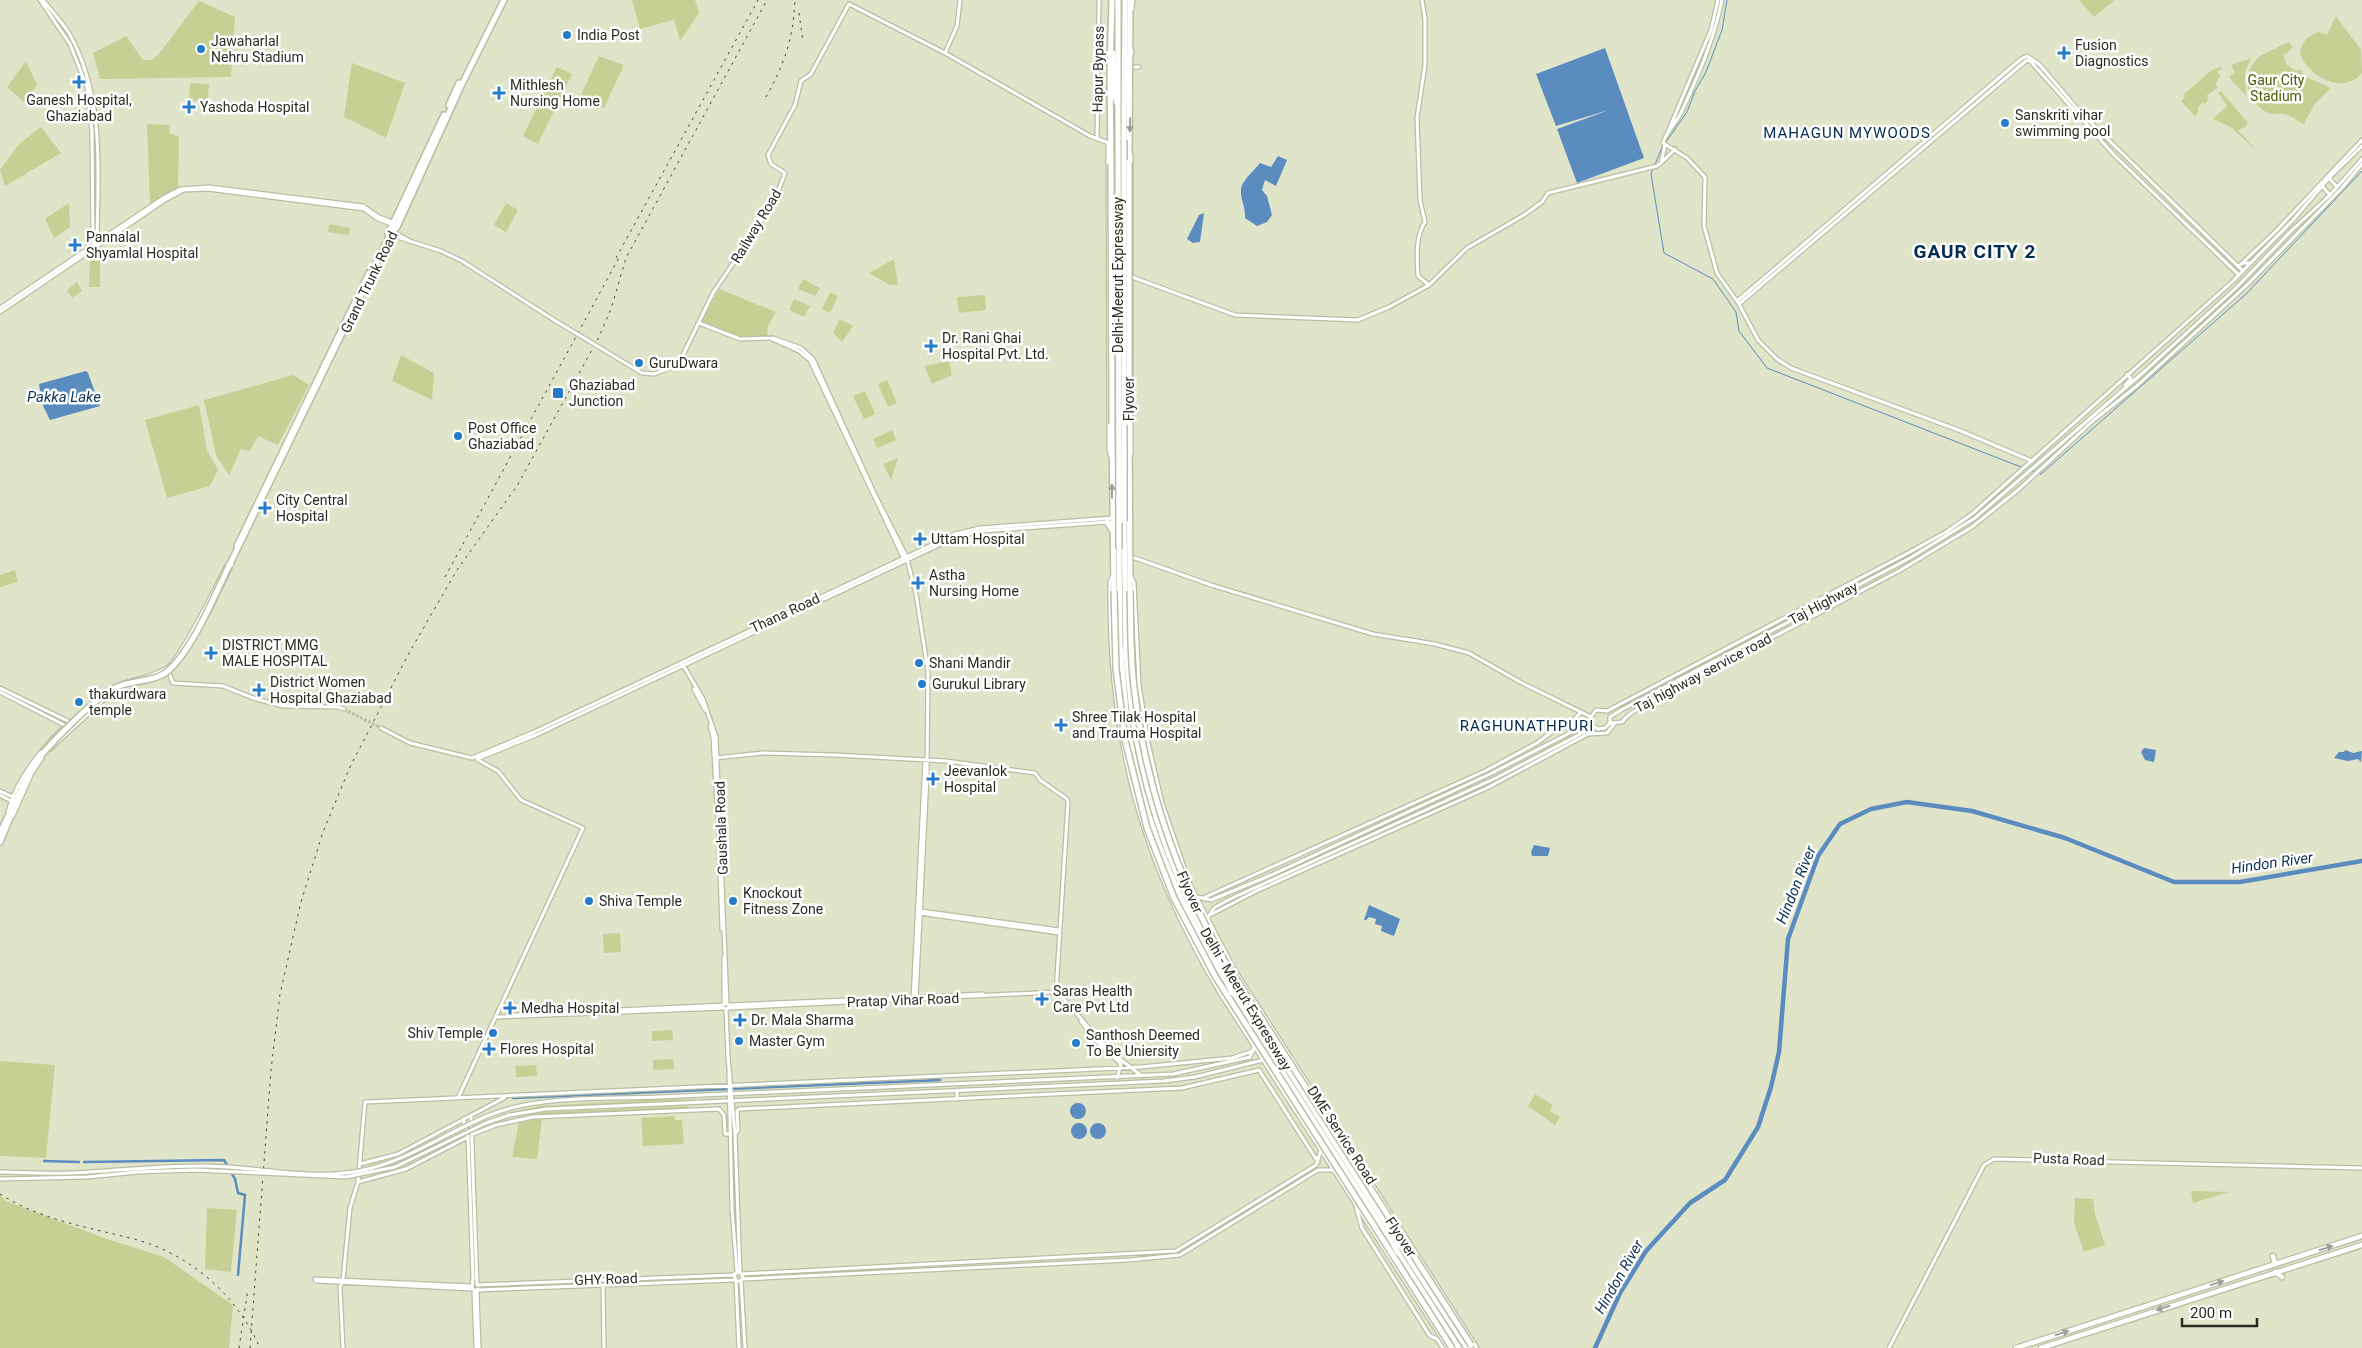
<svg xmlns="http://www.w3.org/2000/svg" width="2362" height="1348" font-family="Roboto,sans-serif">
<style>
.green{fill:#c6d094}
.water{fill:#5b8cbf}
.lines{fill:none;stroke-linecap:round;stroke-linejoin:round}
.stream{stroke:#5b8cbf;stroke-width:1}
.canal{stroke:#5b8cbf;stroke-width:2.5}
.river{stroke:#5b8cbf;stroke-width:4.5}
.tertiary-tunnel{stroke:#bcc0a8;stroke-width:3;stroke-dasharray:3 1.5;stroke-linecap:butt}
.tertiary-casing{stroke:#b8bea2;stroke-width:5.5}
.secondary-casing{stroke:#b8bea2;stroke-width:5.5}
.primary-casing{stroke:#b8bea2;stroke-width:7}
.trunk-casing{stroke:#b8bea2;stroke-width:8}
.motorway-casing{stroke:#b8bea2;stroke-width:8}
.tertiary{stroke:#fff;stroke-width:3}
.secondary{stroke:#fff;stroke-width:3}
.primary{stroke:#fff;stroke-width:4.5}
.trunk{stroke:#fff;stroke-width:5}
.motorway{stroke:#fff;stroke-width:5}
.rail{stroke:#444639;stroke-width:1;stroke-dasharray:2.5 5;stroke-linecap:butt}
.tertiary-bridge-casing{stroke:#b8bea2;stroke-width:5.5;stroke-linecap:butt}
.secondary-bridge-casing{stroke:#b8bea2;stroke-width:5.5;stroke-linecap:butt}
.trunk-bridge-casing{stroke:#b8bea2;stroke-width:8;stroke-linecap:butt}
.motorway-bridge-casing{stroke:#b8bea2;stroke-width:8;stroke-linecap:butt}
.tertiary-bridge{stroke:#fff;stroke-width:3}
.secondary-bridge{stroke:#fff;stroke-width:3}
.trunk-bridge{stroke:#fff;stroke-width:5}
.motorway-bridge{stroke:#fff;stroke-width:5}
.oneway{fill:#9fa09c}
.poi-dot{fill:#267bc9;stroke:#fff;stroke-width:2}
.labels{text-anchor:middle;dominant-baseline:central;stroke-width:5;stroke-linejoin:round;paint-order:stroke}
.poi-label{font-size:14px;fill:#2a2c22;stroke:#fff;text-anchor:start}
.street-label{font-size:14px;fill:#2a2c22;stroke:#fff}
.park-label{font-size:14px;fill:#505903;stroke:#fff}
.neighbourhood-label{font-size:15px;letter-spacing:1px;fill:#022b50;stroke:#fff}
.water-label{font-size:15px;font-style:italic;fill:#103457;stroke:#fff}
.district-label{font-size:19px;font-weight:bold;letter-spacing:1px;fill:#022b50;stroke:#fff}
</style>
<rect width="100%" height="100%" fill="#e0e5c9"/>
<path class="green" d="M632,0H695L699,13L680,41L674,20L640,29Z
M2079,0H2115L2094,17Z
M199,1L235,17L231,77L100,79L93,53L126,36L143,60H152L159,54Z
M2336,16L2361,50L2362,73C2343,96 2307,76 2300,53C2302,42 2308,35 2319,32L2327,35Z
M2289,42L2293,47L2286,54H2283L2287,65L2296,71L2300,69L2303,74L2310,79L2329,87L2330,89L2314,105L2304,124C2298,121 2290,115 2284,114C2278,113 2273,115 2268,113C2247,102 2239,76 2258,58C2262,54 2282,45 2289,42Z
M599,56L624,65L604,108L578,101Z
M2251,58L2245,72L2246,96L2229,77L2235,72L2231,65Z
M26,61L37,85L24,102L7,87Z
M352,63L405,83L386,138L344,117Z
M557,67L572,74L538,144L523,136Z
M2221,67L2222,69L2217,71L2220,76L2216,83L2217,88L2207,95L2208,100L2205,104L2203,102L2198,107L2199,111L2195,116L2181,101L2185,97L2184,94L2212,70Z
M190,83L209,84L208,102L189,101Z
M2221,91L2248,123L2244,128L2238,130L2259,153L2232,128L2213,119L2227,106L2218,93Z
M147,124L170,125L169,133L179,137L178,188L150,205Z
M41,127L61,153L5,186L0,170L19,144Z
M69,203L70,227L54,238L45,219Z
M506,203L518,210L506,232L494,225Z
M329,224L350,228L349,235L328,232Z
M100,248V287H89L90,259L94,250Z
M894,259L898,285H890L869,273Z
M803,279L820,288L815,296L798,289Z
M77,282L82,291L72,298L67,290Z
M719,289L776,312L768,326L767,338H740L701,323Z
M830,292L838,296L830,313L822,309Z
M985,295L986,310L959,313L957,297Z
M794,299L810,306L804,317L789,310Z
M840,319L853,326L842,342L833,333Z
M401,355L434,373L432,400L392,381Z
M949,361L952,375L932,384L924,366Z
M293,375L309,385L278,445L258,436L250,451L241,449L229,475L216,455L204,400Z
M887,380L897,403L888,407L878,384Z
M865,391L875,414L864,419L853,396Z
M199,405L207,450L218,470L210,486L167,498L145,420Z
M892,430L896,440L877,448L873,439Z
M898,458L891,480L883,464Z
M15,570L18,582L0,587V575Z
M620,933L621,952L604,953L603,934Z
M672,1030L673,1040L652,1041V1031Z
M673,1059L674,1069L653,1070V1060Z
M0,1061L55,1065L46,1158L0,1156Z
M536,1065L537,1076L516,1077L515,1066Z
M1535,1094L1553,1105L1550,1111L1560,1117L1555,1125L1528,1106Z
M663,1099L699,1100L551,1107L493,1117L539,1106Z
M688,1106V1108L547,1115L497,1122L544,1112Z
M675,1116V1120H682L684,1144L643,1146L641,1118Z
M542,1119L537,1159L512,1157L519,1122Z
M2191,1191L2228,1192L2193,1203Z
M0,1195L6,1201L104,1238L164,1257L233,1305L229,1348H0Z
M2075,1198L2093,1199L2095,1214L2105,1245L2084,1252L2074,1223Z
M207,1208L237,1210L231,1272L205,1269Z"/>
<path class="water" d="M1605,48L1644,158L1577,183L1557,129L1609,110L1556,126L1536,74Z
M1278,156L1287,160L1276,186L1265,180L1262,190L1267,196L1272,215L1267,222L1257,226L1245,218C1246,208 1240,199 1241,190C1241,181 1255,170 1260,163L1271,167Z
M1204,213L1200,242L1193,243L1187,239L1199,215Z
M86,371L88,373L100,406L50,420L43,406L39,384Z
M2144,748L2156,750L2154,762L2145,760L2141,752Z
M2345,750L2353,753L2362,751L2361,762L2358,759L2348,761L2334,758L2339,752H2344Z
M1534,845L1550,848L1548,856H1532L1531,852Z
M1369,905L1400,919L1394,936L1381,931L1382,926L1375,924L1376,919L1369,917L1366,920H1364Z
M1070 1111a8 8 0 1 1 16 0a8 8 0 1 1-16 0Z
M1090 1131a8 8 0 1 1 16 0a8 8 0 1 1-16 0Z
M1071 1131a8 8 0 1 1 16 0a8 8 0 1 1-16 0Z"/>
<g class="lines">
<path class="stream" d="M1666,142L1687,112L1695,91L1706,72L1722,30L1727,0
M1663,145L1651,174L1664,253L1713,279L1736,312L1739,331L1767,368L2021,467
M2032,471L2041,474L2246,294L2362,171"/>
<path class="canal" d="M513,1098L940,1080
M44,1161L79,1162
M84,1162L224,1160L235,1179L238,1193L245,1195L238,1275"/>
<path class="river" d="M1595,1348L1620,1293L1646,1251L1690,1203L1725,1180L1758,1127L1771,1087L1779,1052L1788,939L1818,856L1840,824L1871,809L1907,802L1972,811L2065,838L2174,882H2240L2362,861"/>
<path class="tertiary-tunnel" d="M344,709L381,728"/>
<g class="tertiary-casing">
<path id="tertiary" d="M40,0L70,44L87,87L92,131L93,245
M43,0C52,11 61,21 69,33C105,97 98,170 97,241
M960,0L957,26L945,53L1090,136L1109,143
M1422,0L1425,19V65L1417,118L1420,200L1425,222C1415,237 1417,258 1418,276L1429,285
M1722,0C1714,40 1698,76 1681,113C1676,123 1666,132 1663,143L1687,158L1705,177L1704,226L1717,273L1739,304L1758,340L1777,359L1791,368L1961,431L2032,461
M1132,9L1133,0
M1135,67H1139
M1098,68H1105
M1667,134L1711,30L1718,0
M1097,139L1099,0
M1108,145L1109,449L1111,458
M1131,155V454
M1661,163L1675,149
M393,232L412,242
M390,237L394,236L441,251L462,261L554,320
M2238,267L2276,231L2362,140
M1132,277L1235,315L1358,320L1389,307L1429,285L1467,248L1524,215L1542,202L1548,193L1657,166L1661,163L1665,145
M1737,301L2021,59L2027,56L2039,64L2080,112L2243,271
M1739,304L2027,60L2031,62L2114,155L2239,275
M0,308L163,198L180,189L209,187L363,206L379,217L395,223
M0,312L165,200L184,190L208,189L364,209L378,219L394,225
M699,323L740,339L773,338
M773,338L801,348L813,359L876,497L906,556
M772,339L799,351L810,360L903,557
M670,368L683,355L713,293L757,228L779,189L785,173L771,164L768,155L795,105L801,81L811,74L849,4L945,53
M1135,558L1211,585L1373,634L1435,644L1469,653L1520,682L1591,717
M907,559L916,594L928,671L927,776L916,999
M682,663L703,699L716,737L727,1004
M169,673L173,683L223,686L256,699L283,706L338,707L344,709
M694,689L705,710
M1610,723L1622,722C1634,706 1657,703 1672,690L1899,571L1972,527L2018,490L2094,420L2138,385L2248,284L2341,189L2362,164
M710,726L713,737L717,804
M381,728L410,743L472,758
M472,758L534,732L955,534L980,528L1112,518
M715,758L763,753L835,755L946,761L1035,773L1040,780L1067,799L1068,802L1056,992
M477,759L536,735L956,537L981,531L1109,522
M0,791L13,797
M0,795L11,801
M718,815L722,929
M1261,889L1487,788L1588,734L1607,733L1615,723
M1203,898L1485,771L1537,743L1553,731L1568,726L1581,712
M921,911L1059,930
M919,913L1059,933
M1210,915L1262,888
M724,957V1004
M917,997L983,994
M913,999L925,760
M728,1005L896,998
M728,1008L1056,992L1063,998L1108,1050L1142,1076
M728,1008L726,1009L728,1057L735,1134L740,1272L743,1277L741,1281H736L734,1274L740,1272
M618,1010L724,1005
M513,1015L606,1011
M496,1017L724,1008
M1081,1021L1094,1039L1121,1064L1117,1078
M729,1071L732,1209L737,1272
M458,1098L583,828L521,800L498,771L478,760
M471,1115L477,1285
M463,1119L468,1137L473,1278L472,1288L475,1291L478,1289
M473,1134L496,1125L533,1117L719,1109L724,1115L725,1134H729
M735,1134L738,1130L737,1111L739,1109L1182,1088L1259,1070L1318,1162
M360,1164L398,1154L504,1098
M358,1182L406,1169L468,1137
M1356,1207L1362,1228L1430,1336L1437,1339L1443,1348
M742,1274L1176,1251L1316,1165L1321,1150
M743,1279L1129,1260L1180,1255L1318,1170H1334
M736,1281L739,1348
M741,1281L745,1348
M477,1285L734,1275
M603,1285L604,1348
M472,1289L316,1281L315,1279L472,1286
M478,1290L734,1280
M474,1291L476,1348
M477,1291L479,1348
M343,1348L340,1287L343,1280L350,1208L358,1182L365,1102L1141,1067L1232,1058L1253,1051
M1889,1348L1984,1165L1994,1159L2362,1168"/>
</g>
<g class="secondary-casing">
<path id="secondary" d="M2362,146L2329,178L2293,220L2232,282L1972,514L1946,532L1908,553L1607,711L1596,710L1591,717L1592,725L1598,729L1605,728L1610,723V717L1623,709L1910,558L1975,518L2146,370L2237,287L2291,231L2330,195L2362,159
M2329,178L2337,187
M2322,186L2330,195
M2242,263H2251
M2125,385L2131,379L2127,374
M1130,574L1134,583L1139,685L1148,743L1162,803L1190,885L1234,969L1477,1348
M1113,575L1110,582C1108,737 1140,859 1220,993L1448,1348
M209,612L232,564
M0,688L74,724
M0,692L68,727
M97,698C117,679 144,682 167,668C181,659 217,584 227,565
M50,749L111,693L135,684
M8,812C16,780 38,753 61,730
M13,816L32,773L42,758
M1197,897L1211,900L1269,876L1490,774L1591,722
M1207,919L1214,908L1228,900L1496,778L1594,727
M659,1097L1173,1074L1246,1058L1250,1057L1254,1047
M957,1099V1090
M660,1104L1164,1081L1195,1077L1263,1060"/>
</g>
<g class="primary-casing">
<path id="primary" d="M2273,1256L2275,1264
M2275,1272L2282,1277
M2016,1348L2362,1236
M2041,1348L2362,1245"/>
</g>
<g class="trunk-casing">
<path id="trunk" d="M1113,53L1114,94L1117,103
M449,105L459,83
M1129,162L1130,0
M1111,164L1110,70L1112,0
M388,234L444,115
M1129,423L1130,591
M1112,424L1114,591
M1107,522L1112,530
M237,546L369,273
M229,566L389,237L397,227L461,86L504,0
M0,833L33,765L43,753
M0,842L12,813"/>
</g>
<g class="motorway-casing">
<path id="motorway" d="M1127,70L1131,51
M1118,140V0
M1124,140L1125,0
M1124,521L1126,653L1132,712
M1119,549L1120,643L1126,712
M1133,719C1148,813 1182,902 1233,983
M1127,720C1140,814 1179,905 1228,985
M1237,989L1398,1243
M1232,993L1394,1246
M1403,1250L1467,1348
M1398,1253L1459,1348"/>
</g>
<use href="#tertiary" class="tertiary"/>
<use href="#secondary" class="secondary"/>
<use href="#primary" class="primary"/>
<use href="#trunk" class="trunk"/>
<use href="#motorway" class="motorway"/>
<path class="rail" d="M799,13L803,42
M766,97C785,63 793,39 795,0
M616,258L758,0
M445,577L621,254
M0,1194C41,1220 87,1227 134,1239C190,1254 237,1295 260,1348
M239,1348L248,1289
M250,1348L271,1070L280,994L301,902L323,832L350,767L409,653L457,570L517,486L599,337L611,309L626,258L767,0"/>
<g class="tertiary-bridge-casing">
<path id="tertiary-bridge" d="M554,320L642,373L654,374L670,368"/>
</g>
<g class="secondary-bridge-casing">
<path id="secondary-bridge" d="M0,1172C24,1172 48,1174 72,1173C117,1171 162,1165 208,1166C256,1167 312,1180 359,1171C406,1162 444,1134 487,1116C537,1095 606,1099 659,1097
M0,1179L87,1177L138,1172L194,1170L346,1177L395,1167L486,1123L510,1115L546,1109L660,1104"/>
</g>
<g class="trunk-bridge-casing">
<path id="trunk-bridge" d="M1129,162V423
M1111,164L1112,424
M1114,591L1116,669L1125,740L1147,828L1174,898L1215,976L1452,1348
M1130,591C1131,623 1130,655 1134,687C1145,784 1176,875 1224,960L1471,1345
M43,753C59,735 96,697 117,687C132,680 155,682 168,671C193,649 214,596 229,566"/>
</g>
<g class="motorway-bridge-casing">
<path id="motorway-bridge" d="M1118,140L1119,549
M1124,140V521
M1126,712L1127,720
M1132,712L1133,719
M1233,983L1237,989
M1228,985L1232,993
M1398,1243L1403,1250
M1394,1246L1398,1253"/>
</g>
<use href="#tertiary-bridge" class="tertiary-bridge"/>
<use href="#secondary-bridge" class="secondary-bridge"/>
<use href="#trunk-bridge" class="trunk-bridge"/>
<use href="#motorway-bridge" class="motorway-bridge"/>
</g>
<defs><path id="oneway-solid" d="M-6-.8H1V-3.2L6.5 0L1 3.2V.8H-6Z" transform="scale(1.25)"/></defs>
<g class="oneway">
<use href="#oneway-solid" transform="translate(1130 125) rotate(91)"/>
<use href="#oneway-solid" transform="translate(1112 491) rotate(-90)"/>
<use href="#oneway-solid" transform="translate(2326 1248) rotate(-18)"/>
<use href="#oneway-solid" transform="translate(2217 1283) rotate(-18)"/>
<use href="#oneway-solid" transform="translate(2163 1308) rotate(162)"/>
<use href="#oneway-solid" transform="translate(2062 1333) rotate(-18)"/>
</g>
<g class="poi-dot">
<circle cx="567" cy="35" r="5"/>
<circle cx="201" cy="49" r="5"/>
<path d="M2061.5 45.5h5v5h5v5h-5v5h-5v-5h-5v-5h5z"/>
<path d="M76.5 74.5h5v5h5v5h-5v5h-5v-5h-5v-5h5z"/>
<path d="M496.5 85.5h5v5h5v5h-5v5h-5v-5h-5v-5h5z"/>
<path d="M186.5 99.5h5v5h5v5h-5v5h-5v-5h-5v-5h5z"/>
<circle cx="2005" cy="123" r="5"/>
<path d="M72.5 237.5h5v5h5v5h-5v5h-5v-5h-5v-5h5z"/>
<path d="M928.5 338.5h5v5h5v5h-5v5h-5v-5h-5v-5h5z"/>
<circle cx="639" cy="363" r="5"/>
<rect x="552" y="387" width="12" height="12" rx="2.5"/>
<circle cx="458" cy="436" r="5"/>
<path d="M262.5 500.5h5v5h5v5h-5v5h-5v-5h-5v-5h5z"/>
<path d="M917.5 531.5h5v5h5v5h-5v5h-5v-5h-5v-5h5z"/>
<path d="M915.5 575.5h5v5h5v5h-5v5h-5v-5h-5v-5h5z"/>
<path d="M208.5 645.5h5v5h5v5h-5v5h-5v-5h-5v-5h5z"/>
<circle cx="919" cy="663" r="5"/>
<circle cx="922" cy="684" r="5"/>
<path d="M256.5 682.5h5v5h5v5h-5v5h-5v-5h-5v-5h5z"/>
<circle cx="79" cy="702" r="5"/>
<path d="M1058.5 717.5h5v5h5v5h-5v5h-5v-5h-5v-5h5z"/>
<path d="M930.5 771.5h5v5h5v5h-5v5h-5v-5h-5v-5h5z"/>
<circle cx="589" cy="901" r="5"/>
<circle cx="733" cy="901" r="5"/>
<path d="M1039.5 991.5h5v5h5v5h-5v5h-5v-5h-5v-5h5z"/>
<path d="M507.5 1000.5h5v5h5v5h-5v5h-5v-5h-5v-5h5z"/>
<path d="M737.5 1012.5h5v5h5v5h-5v5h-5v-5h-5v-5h5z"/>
<circle cx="493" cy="1033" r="5"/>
<circle cx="739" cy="1041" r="5"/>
<circle cx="1076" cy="1043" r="5"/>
<path d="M486.5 1041.5h5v5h5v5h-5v5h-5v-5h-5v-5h5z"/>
</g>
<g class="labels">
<g class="poi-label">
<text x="577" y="35">India Post</text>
<text x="211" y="41">Jawaharlal<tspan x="211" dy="16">Nehru Stadium</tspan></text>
<text x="2075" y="45">Fusion<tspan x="2075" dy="16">Diagnostics</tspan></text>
<text x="510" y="85">Mithlesh<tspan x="510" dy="16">Nursing Home</tspan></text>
<text x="79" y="100" text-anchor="middle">Ganesh Hospital,<tspan x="79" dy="16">Ghaziabad</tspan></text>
<text x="200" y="107">Yashoda Hospital</text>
<text x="2015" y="115">Sanskriti vihar<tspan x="2015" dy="16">swimming pool</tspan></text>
<text x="86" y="237">Pannalal<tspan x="86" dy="16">Shyamlal Hospital</tspan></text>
<text x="942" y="338">Dr. Rani Ghai<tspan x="942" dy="16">Hospital Pvt. Ltd.</tspan></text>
<text x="649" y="363">GuruDwara</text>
<text x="569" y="385">Ghaziabad<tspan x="569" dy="16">Junction</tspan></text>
<text x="468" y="428">Post Office<tspan x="468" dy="16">Ghaziabad</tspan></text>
<text x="276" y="500">City Central<tspan x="276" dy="16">Hospital</tspan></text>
<text x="931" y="539">Uttam Hospital</text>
<text x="929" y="575">Astha<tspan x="929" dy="16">Nursing Home</tspan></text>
<text x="222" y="645">DISTRICT MMG<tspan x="222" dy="16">MALE HOSPITAL</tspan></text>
<text x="929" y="663">Shani Mandir</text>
<text x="270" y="682">District Women<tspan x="270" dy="16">Hospital Ghaziabad</tspan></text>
<text x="932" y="684">Gurukul Library</text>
<text x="89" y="694">thakurdwara<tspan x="89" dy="16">temple</tspan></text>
<text x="1072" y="717">Shree Tilak Hospital<tspan x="1072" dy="16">and Trauma Hospital</tspan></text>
<text x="944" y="771">Jeevanlok<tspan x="944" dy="16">Hospital</tspan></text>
<text x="743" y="893">Knockout<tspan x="743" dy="16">Fitness Zone</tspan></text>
<text x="599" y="901">Shiva Temple</text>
<text x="1053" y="991">Saras Health<tspan x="1053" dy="16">Care Pvt Ltd</tspan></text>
<text x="521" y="1008">Medha Hospital</text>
<text x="751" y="1020">Dr. Mala Sharma</text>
<text x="483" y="1033" text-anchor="end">Shiv Temple</text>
<text x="1086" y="1035">Santhosh Deemed<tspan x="1086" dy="16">To Be Uniersity</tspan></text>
<text x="749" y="1041">Master Gym</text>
<text x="500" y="1049">Flores Hospital</text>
</g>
<g class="street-label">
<text transform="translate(1098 69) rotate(-89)">Hapur Bypass</text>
<text transform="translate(756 226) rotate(-59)">Railway Road</text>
<text transform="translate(1118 275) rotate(-90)">Delhi-Meerut Expressway</text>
<text transform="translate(369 282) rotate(-64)">Grand Trunk Road</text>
<text transform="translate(1129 399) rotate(-90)">Flyover</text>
<text transform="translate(1823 603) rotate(-28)">Taj Highway</text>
<text transform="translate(785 613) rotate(-25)">Thana Road</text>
<text transform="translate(1703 673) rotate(-28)">Taj highway service road</text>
<text transform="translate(721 828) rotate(-92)">Gaushala Road</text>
<text transform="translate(1190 892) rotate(66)">Flyover</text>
<text transform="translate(1246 999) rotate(59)">Delhi - Meerut Expressway</text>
<text transform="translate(903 1000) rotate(-2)">Pratap Vihar Road</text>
<text transform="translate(1342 1135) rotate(57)">DME Service Road</text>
<text transform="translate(2069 1159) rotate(2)">Pusta Road</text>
<text transform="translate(1401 1237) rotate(57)">Flyover</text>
<text transform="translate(606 1279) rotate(-2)">GHY Road</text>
</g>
<g class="park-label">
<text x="2276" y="80">Gaur City<tspan x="2276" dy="16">Stadium</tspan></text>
</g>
<g class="neighbourhood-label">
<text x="1847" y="133">MAHAGUN MYWOODS</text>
<text x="1527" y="726">RAGHUNATHPURI</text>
</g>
<g class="water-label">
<text x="64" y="397">Pakka Lake</text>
<text transform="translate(2272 863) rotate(-8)">Hindon River</text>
<text transform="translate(1796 885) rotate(-68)">Hindon River</text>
<text transform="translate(1619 1277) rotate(-60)">Hindon River</text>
</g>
<g class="district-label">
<text x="1975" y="251">GAUR CITY 2</text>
</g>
</g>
<path d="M2182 1318v8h75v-8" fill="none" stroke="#2a2c22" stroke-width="2.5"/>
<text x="2190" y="1318" font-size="15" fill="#2a2c22" stroke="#ffffff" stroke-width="4" paint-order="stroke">200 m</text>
</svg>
